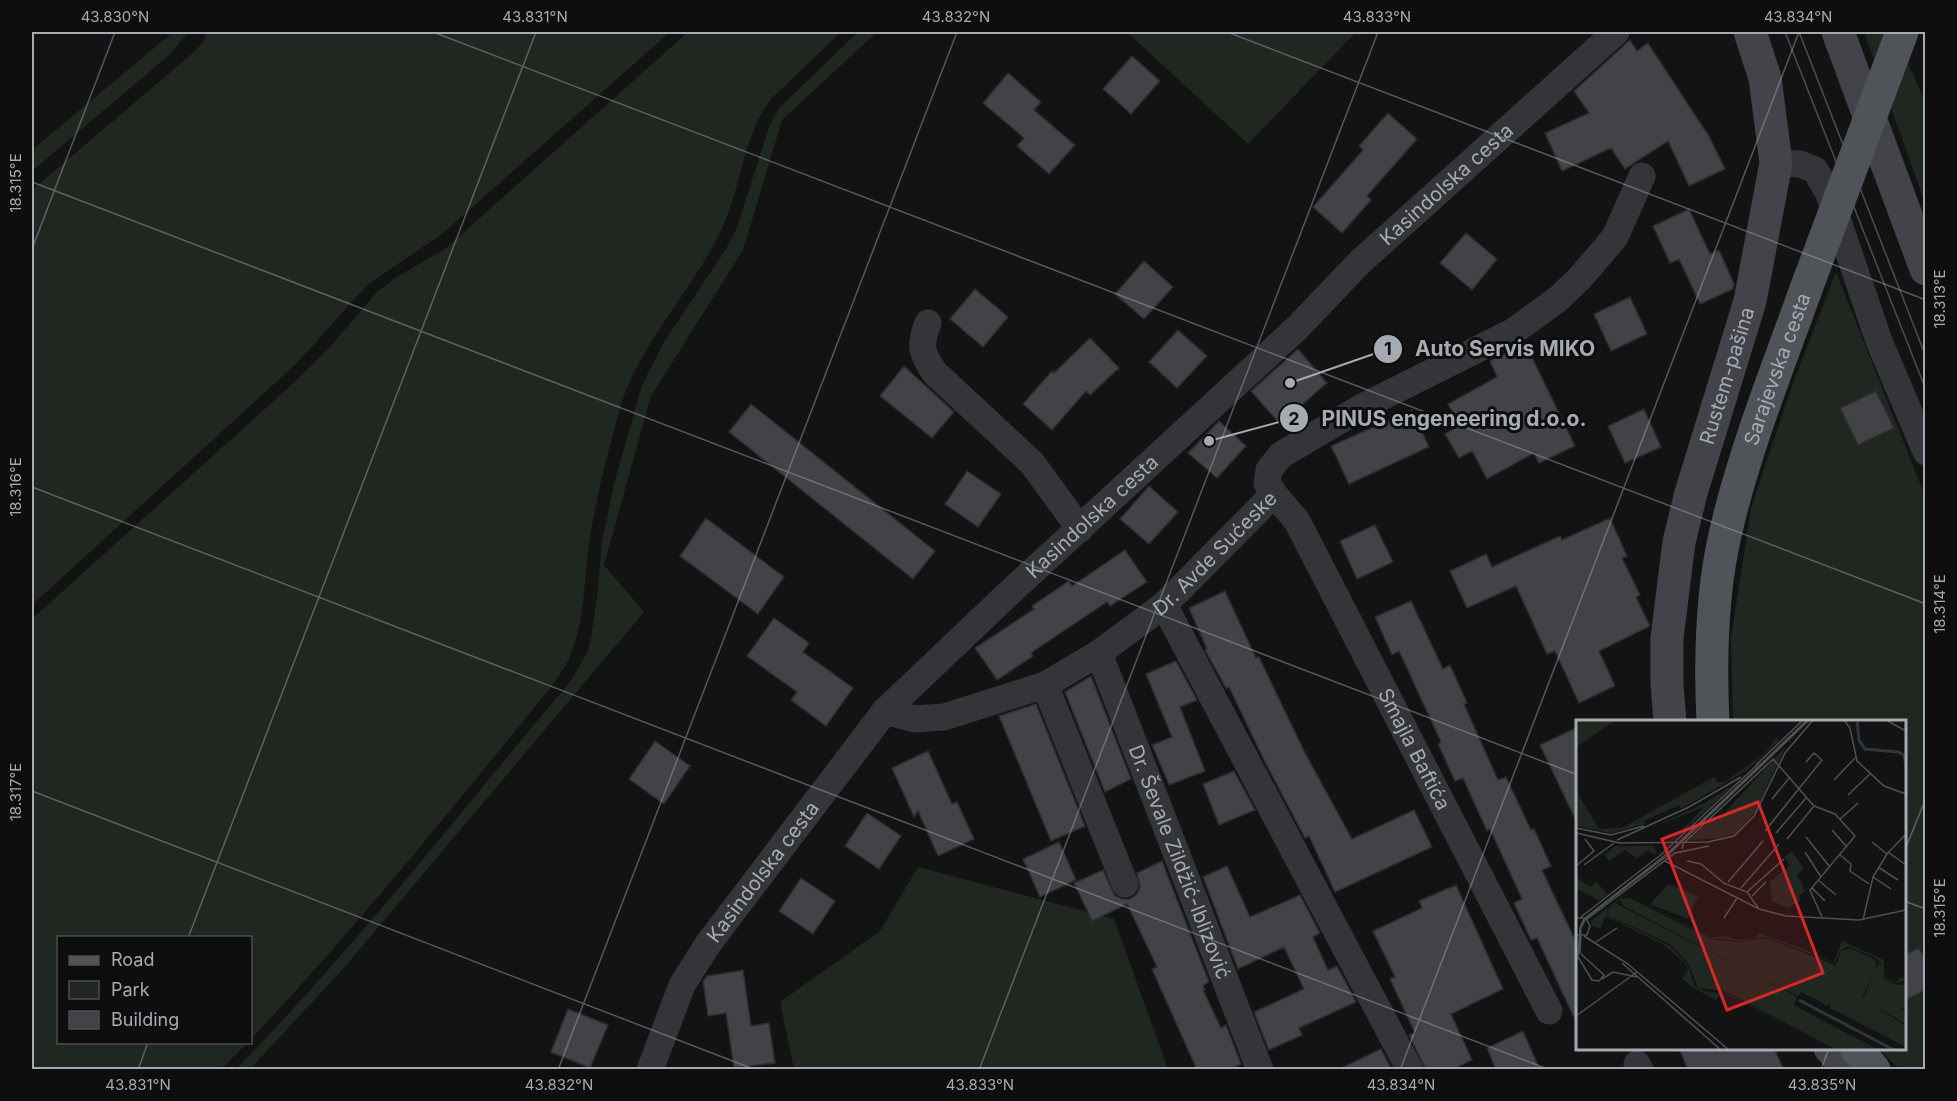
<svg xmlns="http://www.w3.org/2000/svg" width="1957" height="1101" font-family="Inter,sans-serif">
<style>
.green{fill:#1f2720}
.building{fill:#424347;stroke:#2d2d30;stroke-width:1.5}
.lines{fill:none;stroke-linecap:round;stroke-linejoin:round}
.street{stroke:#343539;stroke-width:27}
.secondary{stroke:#424449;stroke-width:33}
.primary{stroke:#505358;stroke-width:33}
.tram{stroke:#4b4d52;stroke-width:1.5}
.primary-bridge{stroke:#505358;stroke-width:33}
.ticks{fill:none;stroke:#a6abb3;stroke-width:1.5;stroke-opacity:0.45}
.labels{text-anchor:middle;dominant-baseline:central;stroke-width:6;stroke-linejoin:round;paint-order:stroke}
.street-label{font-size:20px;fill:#a6abb3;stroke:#0e0e0f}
.inset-river{fill:none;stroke:#2d363c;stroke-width:3}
.inset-road{fill:none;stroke:#4e5054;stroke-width:1.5}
.view{fill:#d62828;fill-opacity:0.15;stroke:#d62828;stroke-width:3}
.inset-edge{fill:none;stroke:#a6abb3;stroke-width:3}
.leader{fill:none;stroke:#a6abb3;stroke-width:2}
.callout-dot{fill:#a6abb3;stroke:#0e0e0f;stroke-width:2}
.mark-label{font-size:18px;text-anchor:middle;font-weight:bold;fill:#111}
.callout-label{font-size:21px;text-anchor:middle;font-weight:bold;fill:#a6abb3;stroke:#0e0e0f;stroke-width:6;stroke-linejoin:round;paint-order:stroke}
.neatline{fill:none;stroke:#a6abb3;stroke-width:2}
.ticks-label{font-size:15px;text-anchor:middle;fill:#a6abb3}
</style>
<rect width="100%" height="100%" fill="#131314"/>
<path class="green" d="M173,32H189L168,56L32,171V150Z
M207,32H670L442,234L367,285L297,363L32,605V190L194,52L203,42Z
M688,32H841L772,98C745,132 743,176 727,216C699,287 638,340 618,415C607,457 595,500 589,544C584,579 585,617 572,651C568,664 559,675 551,687C454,806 357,927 251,1039L250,938H58V1042L247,1043L221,1069H32V619L288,388L329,348L376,293L395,278L445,249Z
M858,32H877L782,120L743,250L651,396L604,565L644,612L343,969L250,1069H236C355,948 460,812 570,682L587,653L591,638L597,598L602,542L614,484L642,385L663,344L726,249L736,230L768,130L778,109Z
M1127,32H1356L1248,144Z
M1864,32H1894L1925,101V203Z
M1836,272L1925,496V1069H1899L1879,1049L1904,1048V722H1733L1731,638L1751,508L1793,383Z
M918,867L1114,919L1168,1069H794L780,1002L880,931Z"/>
<path class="building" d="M1630,40L1637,51L1648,43L1706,132H1707L1725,169L1689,186L1668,141L1625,169L1611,148L1562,171L1545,133L1589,113L1574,91Z
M1132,56L1160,81L1131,114L1103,89Z
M1008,73L1041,102L1034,110L1075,145L1049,174L1017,146L1024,138L983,103Z
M1388,113L1417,139L1367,196L1371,200L1342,233L1313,207L1363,150L1359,146Z
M1689,209L1710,254L1719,250L1734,284L1733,289L1700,304L1679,259L1670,263L1653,226Z
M1466,233L1497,259L1472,290L1440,263Z
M1144,261L1173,287L1144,319L1115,294Z
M975,289L1008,317L983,347L950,319Z
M1630,297L1647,334L1611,351L1594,314Z
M1178,330L1207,356L1177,388L1149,362Z
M1090,338L1119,368L1090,395L1086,391L1052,430L1023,404L1052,371L1054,373Z
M1525,343L1575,446L1539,463L1534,453L1487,479L1472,451L1459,458L1445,434L1460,425L1448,404L1497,377L1490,361Z
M1298,349L1327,383L1280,424L1251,391Z
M904,366L954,412L932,438L880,396Z
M1876,391L1894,428L1858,445L1840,408Z
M751,404L935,551L913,579L729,432Z
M1644,409L1661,447L1625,463L1608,426Z
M1412,410L1429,447L1349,484L1331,446Z
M1219,421L1246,446L1217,478L1188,453Z
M967,471L1001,494L978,527L945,504Z
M1149,486L1178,512L1149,544L1120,519Z
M706,518L784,577L758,614L680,556Z
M1610,518L1627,556L1622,558L1640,595L1636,597L1650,626L1599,651L1615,686L1579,703L1555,651L1547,654L1516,586L1467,608L1450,571L1486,554L1492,567L1560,536L1562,540Z
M1375,525L1393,562L1357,579L1340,541Z
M1125,550L1147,582L1110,606L1107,602L1031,653L1033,656L997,680L975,648L1034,609L1032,606L1069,581L1072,586Z
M1225,591L1256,658L1259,657L1305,753L1352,839L1414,810L1432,847L1335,892L1309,836L1305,838L1263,758L1229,687L1226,688L1205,650L1207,649L1189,608Z
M1411,601L1443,669L1450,665L1467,703L1464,704L1498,780L1506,777L1531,830L1534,829L1551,866L1542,870L1578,946V1026L1537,938L1531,940L1514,903L1522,899L1490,829L1487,831L1463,778L1455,781L1438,744L1441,742L1399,651L1392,655L1375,617Z
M774,618L809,643L803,652L853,688L826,726L791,700L797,692L747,656Z
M1176,661L1197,700L1180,707L1205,771L1169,785L1152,745L1172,737L1146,674Z
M1091,676L1131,779L1105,792L1065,692Z
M1036,704L1085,826L1051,841L999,716Z
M1578,727V825L1540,745Z
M655,741L690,766L664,804L629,779Z
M928,751L952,804L957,802L974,839L938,856L918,811L914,817L892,768Z
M1234,771L1255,810L1219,825L1203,784Z
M867,813L901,836L879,869L845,846Z
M1059,842L1076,880L1040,897L1023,859Z
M1162,861L1209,982L1203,985L1205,990H1203L1221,1028L1226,1025L1241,1064L1228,1070H1197L1152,969L1157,967L1127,904L1092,921L1074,883L1103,870L1115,896L1122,899H1130L1137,894L1140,887L1137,873Z
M1227,866L1250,917L1300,895L1320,933L1313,937L1328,970L1337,966L1356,1002L1299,1028L1302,1035L1269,1050L1254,1012L1304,989L1284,947L1238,969L1203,877Z
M801,878L835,901L813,934L779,911Z
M1456,885L1503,989L1451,1014L1472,1060L1452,1070H1426L1409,1035L1415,1033L1390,979L1395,977L1373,931L1422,908L1419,901Z
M1919,948L1926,961V990L1905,1000V954Z
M743,970L751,1026L769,1023L775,1063L734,1068L726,1013L708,1016L703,981L707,976Z
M568,1009L608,1025L590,1068L551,1052Z
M1523,1031L1540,1070H1496L1487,1048Z
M1679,1048H1774L1784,1070H1688Z
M1381,1049L1392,1070H1337Z"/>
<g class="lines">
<g class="street">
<path d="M1776,163L1800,164L1815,170L1828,192L1879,341L1926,452"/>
<path d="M928,323C919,346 921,353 935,373L1032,463L1080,529"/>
<path id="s1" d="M1274,494L1297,521L1549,1011"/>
<path d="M1164,605L1410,1070"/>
<path id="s2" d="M1099,653L1260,1070"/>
<path d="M1045,685L1125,884"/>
<path id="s3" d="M885,711L914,719L944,717L1045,685L1099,653L1164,605L1274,494L1267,483L1269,470L1281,455L1364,406L1514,331L1558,299L1580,278L1615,237L1642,176"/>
<path d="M1637,1064L1640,1070"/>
<path id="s4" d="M650,1070L682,985L708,944L885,711L1008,594L1297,328L1360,262L1616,32"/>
</g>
<g class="secondary">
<path d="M1838,32L1926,269"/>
<path id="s5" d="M1670,722L1667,684V638L1679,542L1691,493L1750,301L1776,163L1765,78L1750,32"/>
<path d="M1830,1048L1850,1070"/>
</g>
<g class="primary">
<path id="s6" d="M1713,722C1710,660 1711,596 1725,535C1744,451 1777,370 1806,289"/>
<path d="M1856,1048L1874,1070"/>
</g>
<path class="tram" d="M1785,32L1926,390
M1799,32L1926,357"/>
<path class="primary-bridge" d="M1806,289L1902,32"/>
</g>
<path class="ticks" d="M433,32L1926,604M1227,32L1926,300M32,182L1578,775M32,249L115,32M32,487L1550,1070M32,791L756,1070M1904,852L1926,798M1904,901L1926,909M188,938L536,32M138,1070L148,1042M558,1070L957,32M979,1070L1378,32M1400,1070L1799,32M1821,1070L1829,1048"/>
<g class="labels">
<g class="street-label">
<text stroke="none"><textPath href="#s4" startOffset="1202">Kasindolska cesta</textPath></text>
<text stroke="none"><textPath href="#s6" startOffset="362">Sarajevska cesta</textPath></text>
<text stroke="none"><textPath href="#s5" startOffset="354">Rustem-pašina</textPath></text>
<text stroke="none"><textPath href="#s4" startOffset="716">Kasindolska cesta</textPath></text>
<text stroke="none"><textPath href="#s3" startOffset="382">Dr. Avde Sućeske</textPath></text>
<text stroke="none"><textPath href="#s1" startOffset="292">Smajla Baftića</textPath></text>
<text stroke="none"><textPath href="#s2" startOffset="224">Dr. Ševale Zildžić-Iblizović</textPath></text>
<text stroke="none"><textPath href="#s4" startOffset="230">Kasindolska cesta</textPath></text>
</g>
</g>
<g transform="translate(1576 720)">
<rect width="330" height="330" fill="#131314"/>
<path d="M0,0H40L0,27ZM200,19L203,21L171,50L105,89L103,85L68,101L69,104L35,113L0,106V70L23,109L46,108L138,57L142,63L150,61L189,33ZM210,26L179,92L160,113L145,118L113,120L137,98L141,101ZM160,63L84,132L128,87L75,108L127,84ZM39,126H78L81,135L71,131L61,138L49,130L33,141L29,135ZM216,131L228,149L221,155L229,171L223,176L225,180L212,188L196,181L194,162L214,145L208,137ZM0,157L14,167L20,162L32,174L24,181L4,170L0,173ZM93,164L122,176L112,199L74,184ZM50,173L135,217L148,216L164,220L180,218L183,213L227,229L258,242L266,221L308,240V256L321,262L325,257L330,260L321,263L308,257L306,252L308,259L322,265L330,264V287L326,289L330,292V304L287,279L299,250L286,278L330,306V327L254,288V283L252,286L225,272L222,276L164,247L46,185L44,179L31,189L32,196L94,226L111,244L119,267L131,272L149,273L259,330L147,273L140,280L118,268L106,259L112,250L110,244L87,224L29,196L25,209L16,206L15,201L47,175L45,179L54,178L135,219L164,222L190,218L259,245L261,243L265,231L274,228L300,240V250L303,243L307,245L300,238L272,226L265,230L259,243L190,217L163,221L135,218ZM39,183L216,274L221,277L218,285L246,300L244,304L248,301L303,330H261L149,271L122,268L112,243L94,224L33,196L32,190Z" fill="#1f2720"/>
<path class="inset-river" d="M281,0L283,20L289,29L322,32L328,35L330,46M223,280L318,330"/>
<path class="inset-road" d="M231,0L93,132L8,199L4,208L2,237L16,260L23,261L28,255L4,233L5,208L10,198L92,135L233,0M268,0L274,8L281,41L308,66L330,74M310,0L330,11M180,45L227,0M258,60L279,38M272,75L295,53M196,79L214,57M264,99L282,83M0,108L35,115L68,106M256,110L271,127M189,111L246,40L238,33L230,42M0,113L44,123L132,122L158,116L178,96L209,33L237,0M200,113L231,77M230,117L254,147M211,119L238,86M41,120L113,87L165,57M296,122L311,134M106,129L107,124L197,39L238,86L259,94L279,116L234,170L246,197M229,132L245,157M312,132L330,145M264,135L275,144L274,151L293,164M89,141L183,189L210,196L283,200L330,190M111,141L125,144L148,163L171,172L183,189M8,145L38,123M0,146L18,131L9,119M302,147L322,160M297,157L315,169M242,160L260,175M152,162L187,121M165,168L203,124M236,168L249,181M171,172L208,139M176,176L190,162M5,197L87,133L183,43M0,198H10L14,206L11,215H0M148,198L161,178M11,199L99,133L133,126M287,200L297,157L311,134L330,114M8,216L52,244L153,330M20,222L41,208M46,243L145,330M26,259L37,252L61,257M0,296L61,252"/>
<path class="view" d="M182,82L247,253L151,290L86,119Z"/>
<rect width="330" height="330" class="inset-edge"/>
</g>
<path class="leader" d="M1290 383L1388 349M1209 441L1294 418"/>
<g class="callout-dot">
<circle cx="1290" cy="383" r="6"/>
<circle cx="1209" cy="441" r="6"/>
<circle cx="1388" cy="349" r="15"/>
<circle cx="1294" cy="418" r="15"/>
</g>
<g class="mark-label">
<text x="1388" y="355">1</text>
<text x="1294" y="425">2</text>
</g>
<g class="callout-label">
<text x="1505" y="356">Auto Servis MIKO</text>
<text x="1454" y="426">PINUS engeneering d.o.o.</text>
</g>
<rect width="1957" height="1101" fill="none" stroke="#0e0e0f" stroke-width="66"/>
<rect x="57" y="936" width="195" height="108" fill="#0e0e0f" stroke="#4b4d51" stroke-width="1.5"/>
<rect x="69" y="956" width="30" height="9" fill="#505358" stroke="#4b4d51" stroke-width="1.5"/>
<text x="111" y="966" font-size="18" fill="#a6abb3">Road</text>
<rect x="69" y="981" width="30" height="18" fill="#1f2720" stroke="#4b4d51" stroke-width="1.5"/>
<text x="111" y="996" font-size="18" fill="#a6abb3">Park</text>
<rect x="69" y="1011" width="30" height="18" fill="#424347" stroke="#4b4d51" stroke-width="1.5"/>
<text x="111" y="1026" font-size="18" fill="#a6abb3">Building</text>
<rect x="33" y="33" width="1891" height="1035" class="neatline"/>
<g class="ticks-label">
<text x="115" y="22">43.830°N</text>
<text x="535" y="22">43.831°N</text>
<text x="956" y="22">43.832°N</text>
<text x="1377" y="22">43.833°N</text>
<text x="1798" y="22">43.834°N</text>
<text transform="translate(16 183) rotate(-90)" y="5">18.315°E</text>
<text transform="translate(1940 299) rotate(-90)" y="5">18.313°E</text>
<text transform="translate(16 487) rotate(-90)" y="5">18.316°E</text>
<text transform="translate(1940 604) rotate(-90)" y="5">18.314°E</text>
<text transform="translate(16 792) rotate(-90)" y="5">18.317°E</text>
<text transform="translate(1940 908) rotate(-90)" y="5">18.315°E</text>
<text x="138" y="1090">43.831°N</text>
<text x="559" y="1090">43.832°N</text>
<text x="980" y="1090">43.833°N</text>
<text x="1401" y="1090">43.834°N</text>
<text x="1822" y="1090">43.835°N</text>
</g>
</svg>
